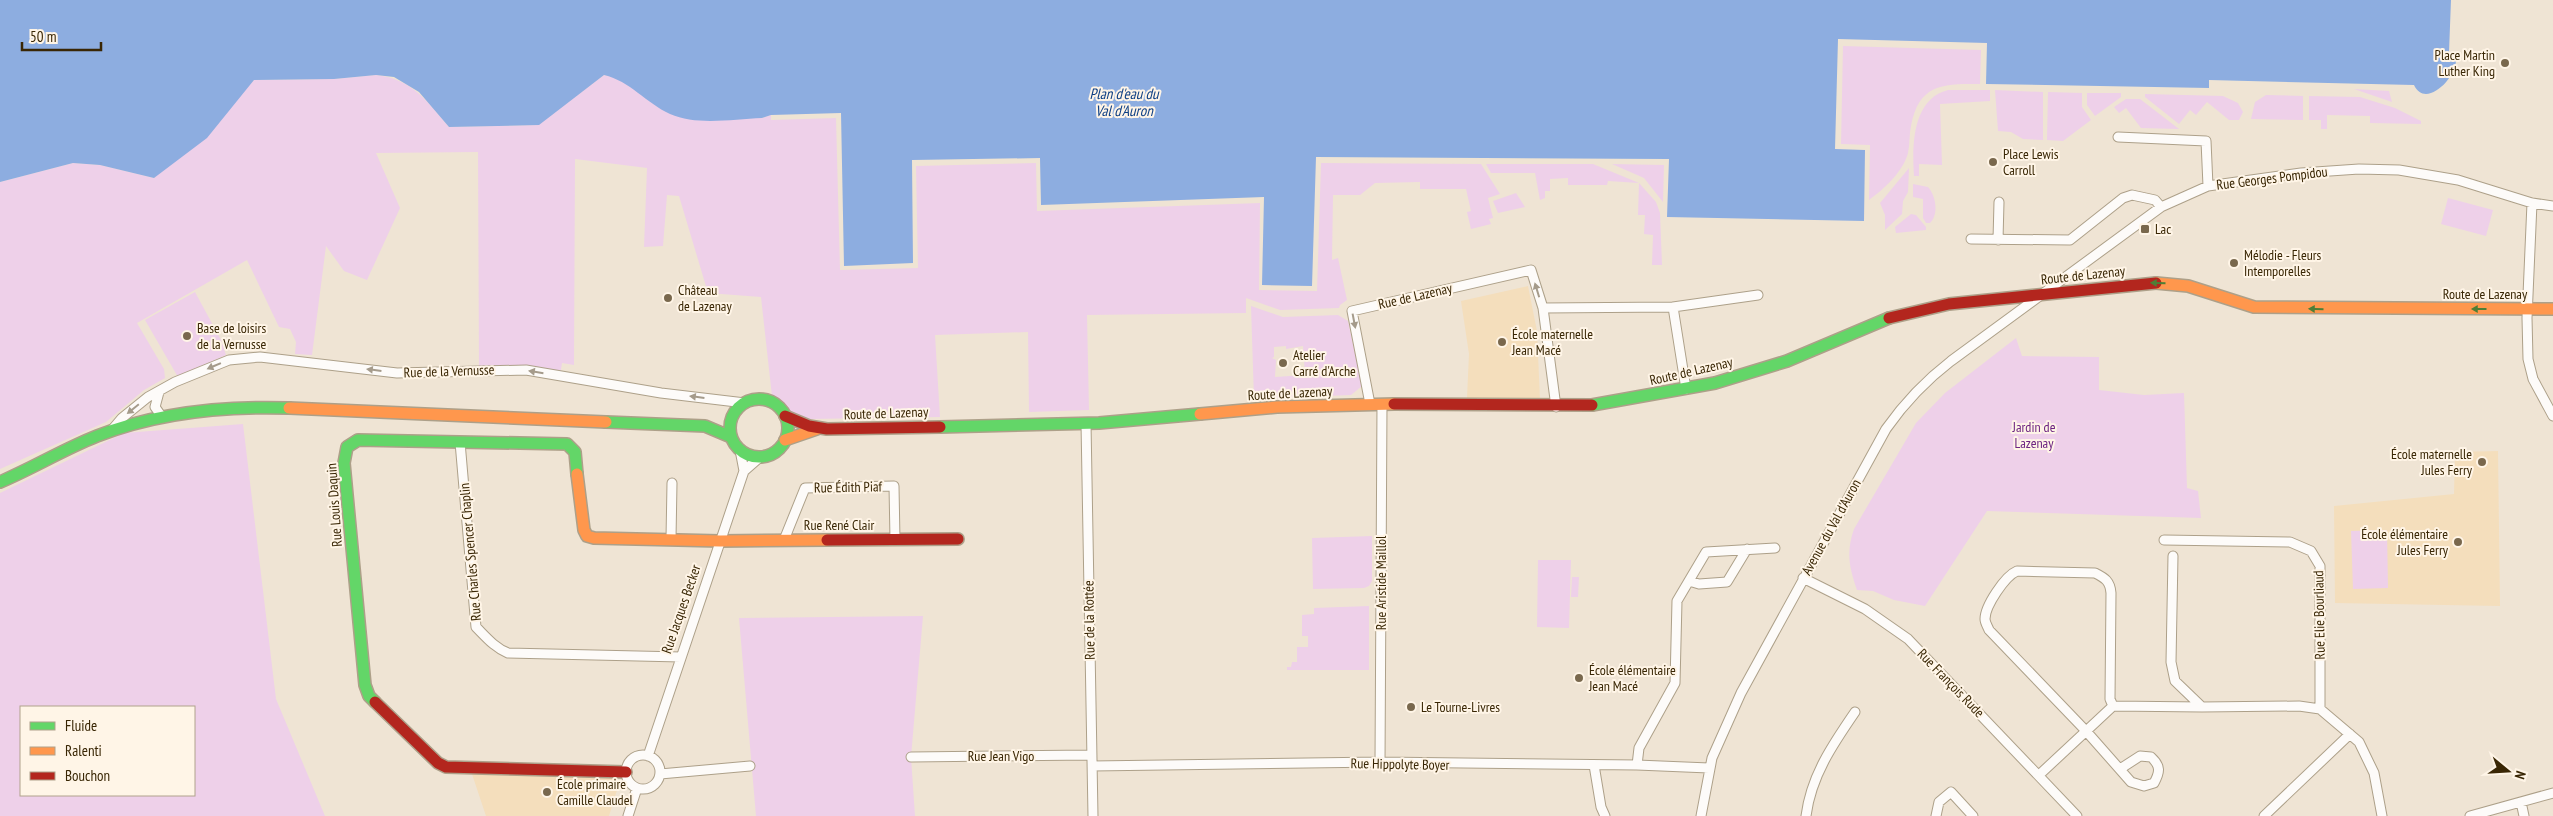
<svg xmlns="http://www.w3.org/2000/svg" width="2553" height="816" font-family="'PT Sans Narrow',sans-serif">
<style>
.built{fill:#f4debc}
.green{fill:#eed0e9;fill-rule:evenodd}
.water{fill:#8dade0}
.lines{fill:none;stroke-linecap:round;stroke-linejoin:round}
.street-casing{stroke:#ada089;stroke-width:11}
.fast-casing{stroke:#ada089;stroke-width:14}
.slow-casing{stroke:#ada089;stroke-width:14}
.jam-casing{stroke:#ada089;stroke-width:14}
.street{stroke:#fdfbf9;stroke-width:9}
.fast{stroke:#63d668;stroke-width:11}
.slow{stroke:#ff974d;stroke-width:11}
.jam{stroke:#b3261e;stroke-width:11}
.oneway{fill:#4e7e36}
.oneway2{fill:#a59b8b}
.poi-dot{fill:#79684d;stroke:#fff5e7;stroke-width:2}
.labels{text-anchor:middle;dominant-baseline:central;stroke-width:4;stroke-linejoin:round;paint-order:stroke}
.poi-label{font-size:14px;fill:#392604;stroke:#fff5e7;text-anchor:start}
.street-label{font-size:14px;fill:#392604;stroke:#fff5e7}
.park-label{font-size:14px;fill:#6d2381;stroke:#fff5e7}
.water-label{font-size:15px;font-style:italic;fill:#0e3f84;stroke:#fff5e7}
</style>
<rect width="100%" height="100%" fill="#efe4d4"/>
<path class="built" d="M1528,286L1537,331L1540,400L1467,398L1469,354L1461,301Z
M2498,451L2500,606L2335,603L2334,506L2454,494L2455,452Z
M472,774L615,776L618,787L609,816H486Z"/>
<path class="green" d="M1843,46L1981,50L1980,84C1944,84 1919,83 1911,126C1909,135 1910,144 1908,153C1903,172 1884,189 1869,200L1870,145L1841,144Z
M376,75C412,79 427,101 449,127L538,125L604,75L618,78L669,113L762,118L771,115V120L836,118L840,270L918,268L916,166L1036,163L1037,211L1260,203L1259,290L1317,291L1321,163L1481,164L1500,194L1488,198L1493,218L1489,219L1491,224L1471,229L1467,212L1471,211L1466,189H1420V182L1375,183L1360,195H1333L1332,260L1338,258L1347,300L1340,305L1339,308L1280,310L1246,298V313L1087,315L1089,410L1029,412L1028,332L935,335L940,417L810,419L792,413L772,396L761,297L708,293L679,196L667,195L663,246L644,247L647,168L575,159L574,365L562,363L560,376L479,370L478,152L376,153L400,208L367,280L344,271L326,246L312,355L295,354L296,342L290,329L279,327L247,260L137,323L164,369L165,378L144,390L106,422L0,469V182L73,163L100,165L154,178L254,80L334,79Z
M2354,89L2389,91L2392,102Z
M1948,90H1990V101L1940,104L1942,165L1919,164V176H1914C1912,146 1912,99 1948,90Z
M1995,90L2043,92V140L2023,139L2011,132L1998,131Z
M2048,92L2082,93V107L2091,120L2063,141L2047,140Z
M2087,93H2121V97L2095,116L2087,105Z
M2145,94L2223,96L2238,103L2243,112L2239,120H2229L2207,102L2196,115L2190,110L2179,124L2145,97Z
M2266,95L2303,96V120L2251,119L2255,102Z
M2309,96L2360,97L2395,108L2421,121V124L2370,123V116L2327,115V129H2321V120H2309Z
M2126,99H2140L2179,129L2141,128L2126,108L2119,113L2114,107Z
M1486,164H1593L1639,183L1656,202L1660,213L1662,265H1652L1653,235L1644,234L1645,215H1638L1639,183L1608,181L1607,185H1568V178L1550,179V191H1545V198L1540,200L1535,173H1491Z
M1612,164L1664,165L1663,202L1644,178Z
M1909,168L1908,192L1903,201L1902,214L1885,230V215L1880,203Z
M1913,184L1928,187C1936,196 1939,214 1930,223H1926L1923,218V199L1913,197Z
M1516,193L1525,207L1498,213L1493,201Z
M2448,198L2493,210L2486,236L2441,224Z
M1911,214L1916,215L1926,227V230L1896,233L1895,227Z
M195,292L221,340L226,355L178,377L145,320Z
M1251,306L1283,317L1338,315L1348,321L1362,386L1351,395L1254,399ZM1286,346V349L1303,346L1305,375L1275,377L1276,360L1272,358L1274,357V347Z
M2016,338L2022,356L2099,357V390L2144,395L2184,393L2187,488L2198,491L2201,518L1987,511L1925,606L1894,600L1873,591L1857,590C1849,567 1846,552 1854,529L1916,423L1945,393Z
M243,424L276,699L325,816H0V493L124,433ZM21,707H194V795H21Z
M2387,530L2388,588L2353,589L2351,531Z
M1372,536V581L1369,586L1364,588L1313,589L1312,538Z
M1538,560H1571L1569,628L1537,627Z
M1572,577H1579L1578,597H1571Z
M1369,606V670H1287V667H1291L1292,662H1297V647H1308V636H1302V615L1314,614V608Z
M923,616L911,757L915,816H756L739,618Z"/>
<path class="water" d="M0,0H2451L2449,52L2456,60C2456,79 2425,109 2414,85L2209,80V88L1986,84L1987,43L1838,39L1835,149L1865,150L1864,221L1667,217L1669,159L1316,157L1312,286L1262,285L1264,197L1041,205L1040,158L912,160L913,263L844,266L841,113L771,115L762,118C733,119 697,126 670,114C646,103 630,81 604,75L539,125L449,127L419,92L394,77L376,75L334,79L254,80L207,138L154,178L100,165L73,163L0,182Z"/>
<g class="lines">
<g class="street-casing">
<path id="street" d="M2118,137L2206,141L2208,186
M2532,203L2527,318L2528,359L2533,379L2553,416
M1971,239L2070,240L2123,198L2132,195L2155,200L2161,207
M1998,240L1999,202
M1673,307L1686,389
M1543,308L1673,307L1758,295
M159,392L155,407L162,417
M1370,404L1352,311L1531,270L1543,308L1556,407
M1086,423L1093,816
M111,431L122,418L148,397L175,382L229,360L260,357L397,373L526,370L661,393L745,403
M460,442L476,627C486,637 495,648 508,653L681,657
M744,471L760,457
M671,539L672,483
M784,540L805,488L894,486L895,540
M2164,540L2290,542L2311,551L2320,566V709L2299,706L2202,707
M1803,578L1865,609L1908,639L2077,816
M1689,581L1699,584L1727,582L1747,549
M2113,706L2110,699L2111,593C2110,581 2105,578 2095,573L2017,571C2005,576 1985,606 1985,619C1985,623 1988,627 1989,630L2086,731L2131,782L2144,786L2154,783C2160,772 2161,766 2151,757L2140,756L2120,769
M2320,709L2359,742L2374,773L2382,816
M626 772a17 17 0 1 1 34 0a17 17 0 1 1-34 0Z
M648,756L744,471L740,450
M911,757L1092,755
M1380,762L1382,404
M1594,765L1601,807L1605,816
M1637,765L1639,748L1675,683L1677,601L1706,552L1775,548
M1092,766L1380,762L1637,765L1709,768
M660,774L750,766
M2039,775L2113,706L2202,707L2175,681L2171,662L2173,556
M2521,802L2524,816
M628,816L637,788
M1701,816L1712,758L1741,693L1886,429C1905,402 1925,381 1951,361L2161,207L2208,186L2301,173L2359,169L2399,170L2458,180L2532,203L2553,206
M1806,816C1811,776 1833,744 1855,712
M1936,816L1939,802L1951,792L1973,816
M2264,816L2350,734
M2470,816L2553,793"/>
</g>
<g class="fast-casing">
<path id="fast" d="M730 428a29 29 0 1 1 58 0a29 29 0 1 1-58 0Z
M1592,405L1715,383L1787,361L1889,318
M606,422L705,426L731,437
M940,427L1099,423L1200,414
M0,482C33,468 64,449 97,436C158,412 225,406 289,408
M375,702L369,696L365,685L344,463L347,447L358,440L567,444L575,452L577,474"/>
</g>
<g class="slow-casing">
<path id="slow" d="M2156,283L2188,286L2254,307L2553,309
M289,408L606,422
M1200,414L1277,407L1394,404
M785,440L817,429
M577,474L584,530L587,536L594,538L720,541L827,540"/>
</g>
<g class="jam-casing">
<path id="jam" d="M1889,318L1949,304L2156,283
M1394,404L1592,405
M785,416L809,426L827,429L940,427
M827,540L958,539
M375,702L438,763L446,767L626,772"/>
</g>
<use href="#street" class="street"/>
<use href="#fast" class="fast"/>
<use href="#slow" class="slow"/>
<use href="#jam" class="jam"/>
</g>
<defs><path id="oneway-solid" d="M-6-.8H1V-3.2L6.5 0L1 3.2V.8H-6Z" transform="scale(1.25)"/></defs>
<g class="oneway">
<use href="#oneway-solid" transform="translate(2158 283) rotate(-179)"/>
<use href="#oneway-solid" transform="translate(2316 309) rotate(-179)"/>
<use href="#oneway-solid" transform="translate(2479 309) rotate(180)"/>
</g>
<g class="oneway2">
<use href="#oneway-solid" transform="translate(1537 290) rotate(-107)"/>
<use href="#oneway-solid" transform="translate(1354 321) rotate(79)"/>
<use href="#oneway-solid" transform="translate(214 366) rotate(157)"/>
<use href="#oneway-solid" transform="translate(374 370) rotate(-173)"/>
<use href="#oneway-solid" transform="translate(536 372) rotate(-171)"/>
<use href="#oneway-solid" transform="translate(697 397) rotate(-173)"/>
<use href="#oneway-solid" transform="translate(133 409) rotate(141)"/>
</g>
<g class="poi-dot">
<circle cx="2505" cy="63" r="5"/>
<circle cx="1993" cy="162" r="5"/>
<rect x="2140" y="224" width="10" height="10" rx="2.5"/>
<circle cx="2234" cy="263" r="5"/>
<circle cx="668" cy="298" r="5"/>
<circle cx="187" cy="336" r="5"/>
<circle cx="1502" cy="342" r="5"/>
<circle cx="1283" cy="363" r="5"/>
<circle cx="2482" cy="462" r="5"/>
<circle cx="2458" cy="542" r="5"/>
<circle cx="1579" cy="678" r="5"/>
<circle cx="1411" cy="707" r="5"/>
<circle cx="547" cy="792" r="5"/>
</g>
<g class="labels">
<g class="poi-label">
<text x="2495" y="55" text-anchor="end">Place Martin<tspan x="2495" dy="16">Luther King</tspan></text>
<text x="2003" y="154">Place Lewis<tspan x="2003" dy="16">Carroll</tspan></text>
<text x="2155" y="229">Lac</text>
<text x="2244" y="255">Mélodie - Fleurs<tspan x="2244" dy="16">Intemporelles</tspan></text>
<text x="678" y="290">Château<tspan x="678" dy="16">de Lazenay</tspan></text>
<text x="197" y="328">Base de loisirs<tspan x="197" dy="16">de la Vernusse</tspan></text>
<text x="1512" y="334">École maternelle<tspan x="1512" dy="16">Jean Macé</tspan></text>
<text x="1293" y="355">Atelier<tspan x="1293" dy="16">Carré d'Arche</tspan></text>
<text x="2472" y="454" text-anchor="end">École maternelle<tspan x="2472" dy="16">Jules Ferry</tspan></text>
<text x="2448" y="534" text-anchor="end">École élémentaire<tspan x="2448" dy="16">Jules Ferry</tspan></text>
<text x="1589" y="670">École élémentaire<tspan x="1589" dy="16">Jean Macé</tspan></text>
<text x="1421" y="707">Le Tourne-Livres</text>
<text x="557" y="784">École primaire<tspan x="557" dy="16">Camille Claudel</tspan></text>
</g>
<g class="street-label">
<text transform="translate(2272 178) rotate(-7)">Rue Georges Pompidou</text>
<text transform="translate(2083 275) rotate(-6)">Route de Lazenay</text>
<text x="2485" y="294">Route de Lazenay</text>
<text transform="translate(1415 296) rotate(-13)">Rue de Lazenay</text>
<text transform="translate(449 371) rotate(-2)">Rue de la Vernusse</text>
<text transform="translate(1691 371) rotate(-13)">Route de Lazenay</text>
<text transform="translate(1290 393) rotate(-3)">Route de Lazenay</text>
<text transform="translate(886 413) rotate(-2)">Route de Lazenay</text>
<text transform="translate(848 487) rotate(-1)">Rue Édith Piaf</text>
<text transform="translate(334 505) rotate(-94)">Rue Louis Daquin</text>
<text x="839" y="525">Rue René Clair</text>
<text transform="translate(1831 527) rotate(-61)">Avenue du Val d'Auron</text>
<text transform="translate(470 552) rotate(-95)">Rue Charles Spencer Chaplin</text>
<text transform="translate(1381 583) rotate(-90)">Rue Aristide Maillol</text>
<text transform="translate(681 609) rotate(-71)">Rue Jacques Becker</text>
<text transform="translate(2319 615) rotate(-91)">Rue Elie Bourliaud</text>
<text transform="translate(1089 620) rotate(-91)">Rue de la Rottée</text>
<text transform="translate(1951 683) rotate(46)">Rue François Rude</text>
<text x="1001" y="756">Rue Jean Vigo</text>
<text transform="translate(1400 764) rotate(1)">Rue Hippolyte Boyer</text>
</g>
<g class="park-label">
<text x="2034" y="427">Jardin de<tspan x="2034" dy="16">Lazenay</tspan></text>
</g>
<g class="water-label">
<text x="1124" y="93">Plan d'eau du<tspan x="1124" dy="17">Val d'Auron</tspan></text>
</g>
</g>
<rect x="20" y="706" width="175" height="90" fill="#fff5e7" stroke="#b0a28c"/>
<rect x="30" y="722" width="25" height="8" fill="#63d668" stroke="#b0a28c"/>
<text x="65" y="731" font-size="15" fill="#392604">Fluide</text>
<rect x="30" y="747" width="25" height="8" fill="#ff974d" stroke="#b0a28c"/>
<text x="65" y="756" font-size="15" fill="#392604">Ralenti</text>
<rect x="30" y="772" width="25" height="8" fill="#b3261e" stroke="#b0a28c"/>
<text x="65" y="781" font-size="15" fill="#392604">Bouchon</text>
<g transform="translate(2508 771) rotate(108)" stroke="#fff5e7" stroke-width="4" paint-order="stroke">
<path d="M0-4L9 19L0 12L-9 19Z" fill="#392604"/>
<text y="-8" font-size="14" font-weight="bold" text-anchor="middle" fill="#392604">N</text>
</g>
<path d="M22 42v8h79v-8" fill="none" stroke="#392604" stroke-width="2.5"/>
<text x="30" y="42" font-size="15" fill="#392604" stroke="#fff5e7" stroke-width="4" paint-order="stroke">50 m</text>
</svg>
